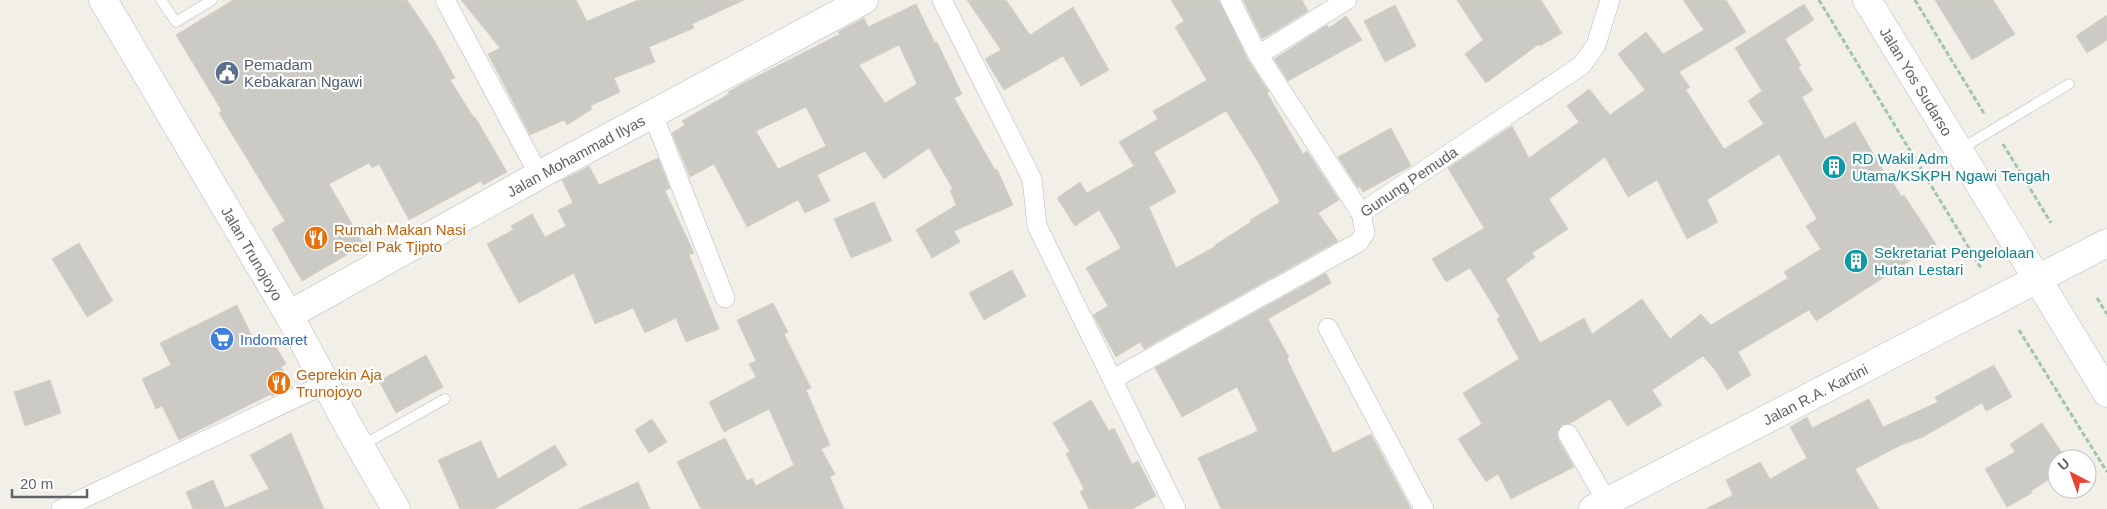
<svg xmlns="http://www.w3.org/2000/svg" width="2107" height="509" font-family="Arial,sans-serif">
<style>
.building{fill:#cccac5;stroke:#d6d1c6;fill-rule:evenodd}
.lines{fill:none;stroke-linecap:round;stroke-linejoin:round}
.lane-casing{stroke:#b5b8bc;stroke-width:11}
.street-casing{stroke:#b5b8bc;stroke-width:20}
.secondary-casing{stroke:#b6babf;stroke-width:29}
.path{stroke:#9cc7a9;stroke-width:3;stroke-dasharray:5 2.5;stroke-linecap:butt}
.lane{stroke:#fff;stroke-width:10}
.street{stroke:#fff;stroke-width:19}
.secondary{stroke:#fff;stroke-width:28}
.labels{text-anchor:middle;dominant-baseline:central;stroke-width:4.5;stroke-linejoin:round;paint-order:stroke}
.service-label{font-size:15px;fill:#4e5e75;stroke:#fff;text-anchor:start}
.street-label{font-size:15px;fill:#5f6368;stroke:#fff}
.culture-label{font-size:15px;fill:#0d838f;stroke:#fff;text-anchor:start}
.food-label{font-size:15px;fill:#c56008;stroke:#fff;text-anchor:start}
.shop-label{font-size:15px;fill:#366cbe;stroke:#fff;text-anchor:start}
</style>
<rect width="100%" height="100%" fill="#f1efe8"/>
<path class="building" d="M233,0H407L434,40L455,78L450,80L474,118L475,117L507,172L483,185L481,181L409,220L379,164L372,168L369,163L329,184L364,245L302,281L272,229L285,221L219,113L222,111L176,35Z
M461,0H576L587,21L638,0H744L692,24L694,28L649,47L655,62L614,78L620,92L590,106L592,109L567,125L564,120L530,135L488,54L500,48Z
M967,0H1006L1030,35L1073,7L1109,70L1081,86L1063,56L1004,90L985,59L1001,50Z
M1171,0H1219L1248,60L1269,92L1267,93L1303,154L1307,151L1339,200L1318,213L1338,241L1144,349L1140,342L1116,357L1093,315L1108,306L1086,268L1121,248L1099,210L1075,226L1057,198L1080,182L1087,193L1134,166L1119,142L1158,119L1153,111L1207,80L1175,27L1184,21ZM1226,111L1257,160L1280,202L1250,220L1251,222L1215,245L1216,246L1176,268L1149,207L1176,192L1154,152Z
M1243,0H1302L1308,11L1262,39Z
M1457,0H1541L1562,33L1540,46L1539,44L1486,83L1465,54L1483,40Z
M1683,0H1726L1746,32L1679,72L1690,87L1686,90L1724,149L1764,124L1748,101L1762,91L1735,48L1804,4L1814,20L1785,39L1801,65L1798,67L1813,90L1802,97L1825,139L1855,122L1886,176L1888,175L1902,197L1904,195L1936,244L1816,321L1809,310L1738,352L1751,375L1727,390L1716,371L1703,356L1652,390L1662,405L1627,426L1610,399L1571,423L1562,425L1557,433L1558,439L1574,467L1511,499L1498,474L1486,482L1458,439L1482,424L1463,393L1519,359L1497,319L1500,317L1470,268L1446,282L1432,259L1484,228L1448,168L1512,126L1529,158L1579,122L1567,106L1589,89L1610,115L1645,90L1618,54L1646,32L1663,54L1704,30ZM1779,154L1817,219L1806,226L1821,249L1784,272L1788,278L1711,325L1701,314L1670,339L1642,299L1592,334L1584,318L1540,343L1506,279L1535,257L1532,253L1568,229L1549,199L1605,157L1628,197L1657,180L1687,239L1718,222L1707,200Z
M1935,0H1993L2015,34L1972,60Z
M916,4L935,43L937,42L962,94L954,98L995,170L997,169L1013,205L954,231L960,242L932,258L916,230L956,205L950,190L953,189L929,148L884,179L865,151L817,175L830,201L805,213L798,200L747,227L714,164L690,177L672,133L685,125L682,121L729,94L728,92L742,84L840,34L838,32L864,18L868,27ZM899,45L917,84L885,103L859,65ZM806,107L826,146L778,169L756,131Z
M1395,5L1416,46L1385,62L1364,21Z
M2107,15V40L2087,53L2076,36Z
M1346,16L1362,40L1288,81L1274,59L1327,25L1329,28Z
M1391,128L1411,166L1363,192L1360,187L1358,188L1338,157Z
M658,158L670,188L665,191L694,253L689,255L719,329L686,342L676,318L645,333L633,308L595,324L574,273L519,303L487,244L513,230L511,226L532,214L545,237L566,226L558,210L573,203L562,180L582,170L589,166L599,185Z
M874,202L892,241L851,258L834,219Z
M79,243L113,301L87,317L52,259Z
M1012,270L1026,296L984,320L969,293Z
M1326,273L1331,283L1268,319L1289,357L1287,359L1333,453L1371,434L1411,509H1221L1198,458L1258,431L1237,387L1182,417L1155,368Z
M773,303L788,332L784,334L811,388L806,390L830,445L821,449L835,474L830,477L844,509H701L677,462L725,438L747,481L752,478L756,486L794,465L769,409L724,432L709,402L756,377L749,364L756,361L737,320Z
M237,305L257,347L272,339L286,364L281,367L292,387L272,396L271,394L179,440L162,406L156,409L142,379L171,365L160,343Z
M426,355L443,387L396,413L379,381Z
M1994,365L2012,397L1986,411L1982,403L1923,437L1901,445L1855,469L1879,509H1706L1733,495L1726,480L1760,462L1770,479L1807,458L1790,427L1807,417L1812,428L1869,399L1883,427L1938,402L1935,397Z
M50,380L61,413L25,426L14,392Z
M1091,400L1109,431L1114,428L1132,464L1138,461L1156,496L1132,509H1089L1080,492L1084,489L1066,454L1070,452L1053,423Z
M652,419L667,442L649,453L635,430Z
M2042,423L2066,459H2057V474L2031,491L2032,493L2007,507L1985,469L2015,452L2010,444Z
M291,433L324,509H193L186,492L213,480L225,508L269,489L250,455Z
M481,441L498,479L555,445L567,465L494,509H460L438,460Z
M638,482L650,509H578Z"/>
<g class="lines">
<g class="lane-casing">
<path id="lane" d="M161,0L176,22L212,0
M1959,150L2069,84
M361,446L445,399"/>
</g>
<g class="street-casing">
<g id="street">
<path d="M445,0L539,175"/>
<path d="M942,0L1032,179L1037,226L1176,509"/>
<path d="M1230,0L1258,55L1361,213"/>
<path d="M1258,55L1347,0"/>
<path d="M653,115L725,298"/>
<path d="M1328,328L1424,509"/>
<path id="s1" d="M1113,379L1359,242L1365,233L1361,213L1582,65L1596,45L1610,0"/>
<path d="M1568,434L1607,502"/>
<path d="M61,509L327,383"/>
</g>
</g>
<g class="secondary-casing">
<g id="secondary">
<path id="s2" d="M103,0L289,315L350,429L396,509"/>
<path id="s3" d="M1867,0L2107,393"/>
<path id="s4" d="M289,315L539,175L864,0"/>
<path id="s5" d="M1593,509L2107,243"/>
</g>
</g>
<path class="path" d="M1819,0L1981,268
M1915,0L1985,115
M2003,144L2051,223
M2097,298L2107,314
M2019,330L2107,472"/>
<use href="#lane" class="lane"/>
<use href="#street" class="street"/>
<use href="#secondary" class="secondary"/>
</g>
<defs>
<g id="civic-disc" transform="scale(1.25)"><circle r="9.5" fill="#5c6f8a" stroke="#fff"/><path d="M-.6-6.5H3V-4.5H.6V-3L4-1V1h2V6H-6V1h2V-1L-.6-3ZM-1.2 2.5V6h2.4V2.5Z" fill="#fff"/></g>
<g id="building-disc" transform="scale(1.25)"><circle r="9.5" fill="#0f9aa8" stroke="#fff"/><path d="M-4-6H4V6H1V3H-1V6H-4ZM-2.5-4.3h1.7v1.8h-1.7ZM.8-4.3h1.7v1.8H.8ZM-2.5-1h1.7V.8h-1.7ZM.8-1h1.7V.8H.8Z" fill="#fff"/></g>
<g id="restaurant-disc" transform="scale(1.25)"><circle r="9.5" fill="#e8710a" stroke="#fff"/><path d="M-5-6h1v4h1v-4h1v4h1v-4h1v5L-1.5 .5V6h-2V.5L-5-1ZM5-6V6H3V1.5H1.5Q1.5-4 5-6Z" fill="#fff"/></g>
<g id="supermarket-disc" transform="scale(1.25)"><circle r="9.5" fill="#3f7fe0" stroke="#fff"/><path d="M-6-5.5h2.5l.6 2H6L4.5 2H-2.5L-4.4-4H-6ZM-1.5 3.2a1.3 1.3 0 1 0 .1 0ZM3 3.2a1.3 1.3 0 1 0 .1 0Z" fill="#fff"/></g>
</defs>
<g fill-rule="evenodd">
<use href="#civic-disc" x="227" y="73"/>
<use href="#building-disc" x="1834" y="167"/>
<use href="#restaurant-disc" x="316" y="238"/>
<use href="#building-disc" x="1856" y="261"/>
<use href="#supermarket-disc" x="222" y="339"/>
<use href="#restaurant-disc" x="279" y="383"/>
</g>
<g class="labels">
<g class="service-label">
<text x="244" y="64">Pemadam<tspan x="244" dy="17">Kebakaran Ngawi</tspan></text>
</g>
<g class="street-label">
<text stroke="none"><textPath href="#s3" startOffset="95">Jalan Yos Sudarso</textPath></text>
<text stroke="none"><textPath href="#s4" startOffset="328">Jalan Mohammad Ilyas</textPath></text>
<text stroke="none"><textPath href="#s1" startOffset="370">Gunung Pemuda</textPath></text>
<text stroke="none"><textPath href="#s2" startOffset="294">Jalan Trunojoyo</textPath></text>
<text stroke="none"><textPath href="#s5" startOffset="250">Jalan R.A. Kartini</textPath></text>
</g>
<g class="culture-label">
<text x="1852" y="158">RD Wakil Adm<tspan x="1852" dy="17">Utama/KSKPH Ngawi Tengah</tspan></text>
<text x="1874" y="252">Sekretariat Pengelolaan<tspan x="1874" dy="17">Hutan Lestari</tspan></text>
</g>
<g class="food-label">
<text x="334" y="229">Rumah Makan Nasi<tspan x="334" dy="17">Pecel Pak Tjipto</tspan></text>
<text x="296" y="374">Geprekin Aja<tspan x="296" dy="17">Trunojoyo</tspan></text>
</g>
<g class="shop-label">
<text x="240" y="339">Indomaret</text>
</g>
</g>
<g transform="translate(2072 474) rotate(319)"><circle r="24" fill="#ffffff" stroke="#bfc1c3"/>
<path d="M0-4L9 19L0 12L-9 19Z" fill="#ea4335"/>
<text y="-8" font-size="14" font-weight="bold" text-anchor="middle" fill="#5f6368">U</text>
</g>
<path d="M12 489v8h75v-8" fill="none" stroke="#5f6368" stroke-width="2.5"/>
<text x="20" y="489" font-size="15" fill="#5f6368" stroke="#ffffff" stroke-width="4" paint-order="stroke">20 m</text>
</svg>
